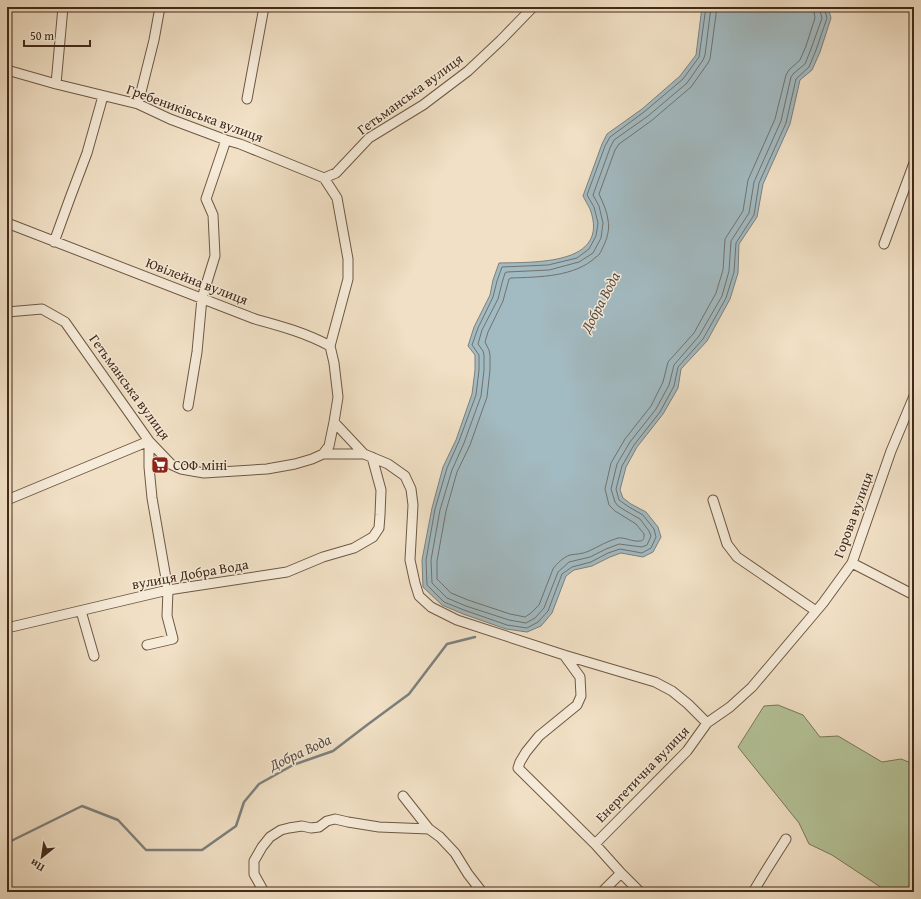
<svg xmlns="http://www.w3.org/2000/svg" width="921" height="899" font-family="'Gentium Book Plus',serif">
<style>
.green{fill:#b4c398;stroke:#7b7658}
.water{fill:#a2bac1;stroke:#7c807e}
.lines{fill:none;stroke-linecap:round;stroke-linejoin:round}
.shore{stroke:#72726d;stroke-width:1}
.stream{stroke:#7c807e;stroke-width:2.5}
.street-casing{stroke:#6e5844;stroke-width:11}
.street{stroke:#f6ebd9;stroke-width:9}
.labels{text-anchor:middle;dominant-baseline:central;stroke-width:3;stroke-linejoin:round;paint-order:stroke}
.street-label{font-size:14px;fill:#422a19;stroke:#f6ebd9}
.poi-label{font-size:14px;fill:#422a19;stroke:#f6ebd9;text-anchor:start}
.water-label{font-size:15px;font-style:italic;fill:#5a4e43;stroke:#f6ebd9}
</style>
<rect width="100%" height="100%" fill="#f1e0c5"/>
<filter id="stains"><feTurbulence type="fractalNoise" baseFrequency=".005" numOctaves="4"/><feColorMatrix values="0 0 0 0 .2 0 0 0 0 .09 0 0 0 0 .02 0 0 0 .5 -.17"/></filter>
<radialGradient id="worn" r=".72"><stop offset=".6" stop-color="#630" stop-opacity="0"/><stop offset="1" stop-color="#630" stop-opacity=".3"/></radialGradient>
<path class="green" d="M778,705L803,715L820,737L838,736L882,762L901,759L914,764V892H888L832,855L809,844L799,823L738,747L764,706Z"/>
<path class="water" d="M702,7H828L831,18L820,52L812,70L800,80L790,124L763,184L757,217L739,244L738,273L730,299L707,341L681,369L678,388L663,414L637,447L626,467L620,490L623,498L631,504L646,512L658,527L661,537L653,552L643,557L621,553L610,557L592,566L574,570L566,576L552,613L541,626L527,632L506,629L463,614L442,605L423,587L422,560L432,508L443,467L456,440L472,394L475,370V355L468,346L474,327L490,295L493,280L499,263C533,262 611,266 590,209C588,205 585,200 583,196L602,144L607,134L642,109L680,76L696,55Z"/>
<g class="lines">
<path class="shore" d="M706,7L699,57L683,79L644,112L610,137L605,146L587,195L594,207L598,223L596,236L589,249L577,258L548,265L502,267L497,281L493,297L478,328L472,345L479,355V370L476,395L459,441L447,468L435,509L426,560L427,585L444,602L464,610L507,625L527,628L538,622L548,611L562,574L572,567L591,562L608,553L620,549L642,553L651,548L656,537L654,529L643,515L629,507L619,500L616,489L622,466L634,445L660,412L674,386L678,367L703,339L726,298L734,272L736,243L754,215L759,183L786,123L796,79L809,67L816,50L827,18L824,7
M711,7L705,55L703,60L687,83L648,116L614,140L610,148L593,195L599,206L603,223L601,238L593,253L579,262L549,270L507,272L505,273L502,283L498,299L482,330L478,344L483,351L484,355V370L481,396L464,443L452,470L440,510L431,560L432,583L447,598L466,606L509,620L526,623L535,618L544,608L558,572L569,562L590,557L606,549L619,544L642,547L647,545L651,536L649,531L640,519L626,511L618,506L615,502L611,489L617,464L630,442L656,409L669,385L674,365L699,336L722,296L729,271L731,241L749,213L754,182L781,121L791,77L794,73L805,64L811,49L822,18L819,7
M717,7L710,59L708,63L691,87L651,121L619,144L615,150L599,194C603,203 607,211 608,220C610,229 607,239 603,247C601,251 600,255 596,257C575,277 539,277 511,278L509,279L503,301L488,332L485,342L489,350L490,355V370L487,397L470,445L457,472L446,511L437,561V579L451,593L468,600L510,614L525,617L531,613L539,605L553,569C557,563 564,557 570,555C576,554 583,554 589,551C598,547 607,541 618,538C625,537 632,542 640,541C644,541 644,537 644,534L636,524L615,511L609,505L605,489L611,463L625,439L651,406L663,382L668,362L694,333L716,293L723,270L725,239L743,211L748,180L775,119L786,75L789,70L800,60L806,46L815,18L813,7"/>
<path class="stream" d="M7,843L82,806L118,820L146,850H202L236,826L244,802L259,784L293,765L333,751L367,725L409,694L447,644L475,637"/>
<g class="street-casing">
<path id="street" d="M7,70L56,84L138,104L170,119L226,140L240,144L324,178
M56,84L63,7
M247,99L264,7
M138,104L154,40L160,7
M7,223L255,319C281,326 306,333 330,346
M54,242L70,198L87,153L103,96
M884,244L914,163
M7,312L42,309L65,322L149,441L172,465L181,469L204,473L267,469L295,464L312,459L323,454L329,446L334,422L338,397L334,363L330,346L348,279V259L337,198L324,178L336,173L369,138L423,105L468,71L501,40L533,7
M188,406L197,352L202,298L215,256L213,215L206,199L226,140
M334,422L364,454L388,464L405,476L411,489L413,505L410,560L415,583L419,596L431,607L457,620L564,655L655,682L672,691L688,704L707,723
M323,454H364
M7,500L149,441V467L152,498L168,590L167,616L173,639L147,645
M713,500L727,544L737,557L816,611
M852,563L914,595
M81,611L94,656
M7,628L168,590L287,572L323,557L354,548L373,537L379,528L380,515L381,490L372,457
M564,655L580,677L581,696L577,705L539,736L526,752L520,762L518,768L595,844L621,873L640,892
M403,796L429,829L440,837L455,853L468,874L482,892
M595,844L687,751L707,723L730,707L752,687L823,603L852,563L891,451L914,396
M264,892L254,874V861L262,847L270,837L281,830L289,828L302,826L311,828L319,827L327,821L335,819L348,822L379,827L429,829
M602,892L621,873
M753,892L767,869L786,839"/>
</g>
<use href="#street" class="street"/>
</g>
<defs>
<g id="supermarket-square" transform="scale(0.9)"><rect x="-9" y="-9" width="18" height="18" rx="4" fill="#8f2418" stroke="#f6ebd9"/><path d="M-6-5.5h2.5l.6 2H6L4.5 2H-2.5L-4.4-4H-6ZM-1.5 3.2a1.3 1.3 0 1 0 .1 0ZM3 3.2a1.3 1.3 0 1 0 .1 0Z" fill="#fff"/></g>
</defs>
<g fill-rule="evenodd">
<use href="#supermarket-square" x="160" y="465"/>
</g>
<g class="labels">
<g class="street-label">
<text transform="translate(410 94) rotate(-36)">Гетьманська вулиця</text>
<text transform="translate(195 113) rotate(20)">Гребениківська вулиця</text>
<text transform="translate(197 281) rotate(21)">Ювілейна вулиця</text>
<text transform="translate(130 387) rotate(54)">Гетьманська вулиця</text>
<text transform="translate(853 515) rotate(-70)">Горова вулиця</text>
<text transform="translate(190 574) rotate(-10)">вулиця Добра Вода</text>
<text transform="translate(642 774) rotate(-46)">Енергетична вулиця</text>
</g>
<g class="poi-label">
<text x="173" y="465">СОФ міні</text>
</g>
<g class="water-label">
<text transform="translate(600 302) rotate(-62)">Добра Вода</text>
<text transform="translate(300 752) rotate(-25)">Добра Вода</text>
</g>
</g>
<rect width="921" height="899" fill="none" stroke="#f1e0c5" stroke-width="24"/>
<rect x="8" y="8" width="905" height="883" fill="none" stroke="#422a19" stroke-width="2"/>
<rect x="12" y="12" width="897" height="875" fill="none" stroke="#422a19"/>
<g transform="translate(42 857) rotate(210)" stroke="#f6ebd9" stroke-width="3" paint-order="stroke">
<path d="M0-3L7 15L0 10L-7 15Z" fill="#422a19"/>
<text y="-6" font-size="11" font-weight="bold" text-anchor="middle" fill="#422a19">Пн</text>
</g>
<path d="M24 40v6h66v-6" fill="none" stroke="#422a19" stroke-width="2"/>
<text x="30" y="40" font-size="12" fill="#422a19" stroke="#f6ebd9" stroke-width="3" paint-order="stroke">50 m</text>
<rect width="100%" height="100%" filter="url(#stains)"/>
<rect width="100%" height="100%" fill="url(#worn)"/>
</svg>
